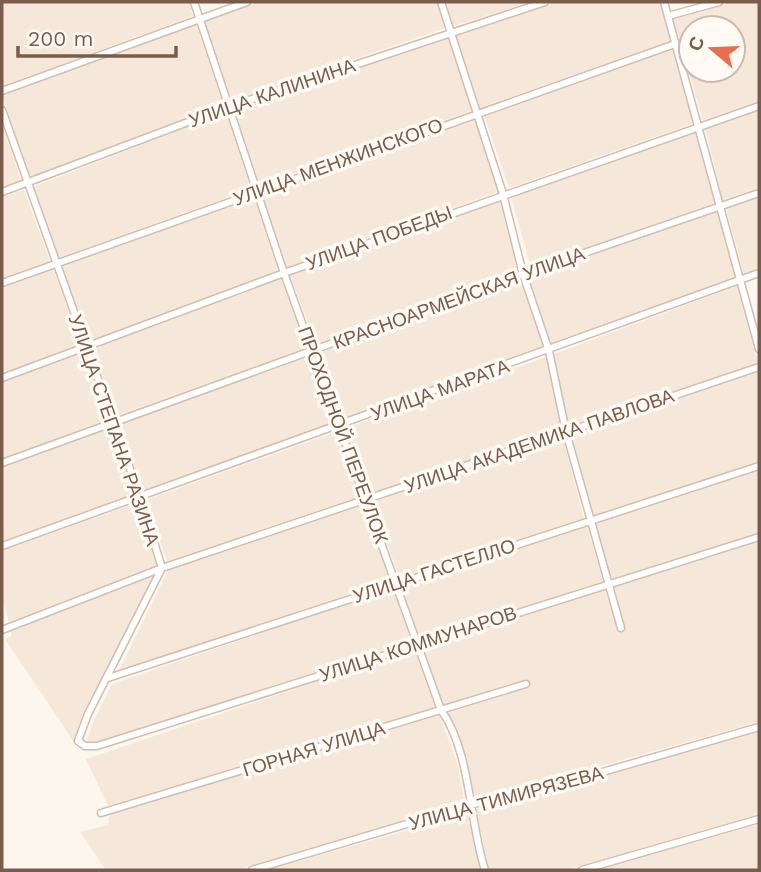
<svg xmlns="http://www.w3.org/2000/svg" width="761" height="872" font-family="'Work Sans',sans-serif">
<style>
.residential{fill:#f5e8da;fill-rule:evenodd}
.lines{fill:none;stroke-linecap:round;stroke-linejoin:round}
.street-casing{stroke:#d1beb0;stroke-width:9}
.street{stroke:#fff;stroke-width:6}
.labels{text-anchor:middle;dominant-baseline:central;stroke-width:7;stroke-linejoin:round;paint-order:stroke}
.street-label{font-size:19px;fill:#7a5c4d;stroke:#fffaf3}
</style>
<rect width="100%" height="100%" fill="#fdf6ec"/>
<path class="residential" d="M2,2H189L193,16L2,86Z
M260,2H437L445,28L231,101L204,21Z
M446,2H530L453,26Z
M558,2H660L670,41L477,109L453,34Z
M734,2H759V101L703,120L673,19ZM691,28H733V70H691Z
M196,24L223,104L30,178L2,96Z
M448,37L473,110L259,186L234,109Z
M672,50L694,123L509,188L484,115Z
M759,110V188L723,200L705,128Z
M226,112L251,189L58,258L33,187Z
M475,118L500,191L287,267L262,194Z
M2,124L21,181L2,188Z
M697,131L715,203L531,267L511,197Z
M24,190L50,261L2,278V197Z
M254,197L278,270L89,341L61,266Z
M759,198V268L744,274L726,208Z
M503,199L522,270L316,344L290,275Z
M717,211L735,277L551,348L526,276Z
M53,269L81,344L2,374V288Z
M281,278L308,347L116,416L92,349Z
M525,279L544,348L343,420L319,353Z
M737,286L758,363L569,426L554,354Z
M84,352L108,419L2,459V383Z
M311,356L335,423L140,495L115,423Z
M546,357L561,429L369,494L346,428Z
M759,372V462L593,516L571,435Z
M111,428L134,495L2,541V468Z
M338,431L361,496L167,561L146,500Z
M563,438L584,519L399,577L372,502Z
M759,471V533L611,579L595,524Z
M137,503L159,564L9,622L2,598V551Z
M364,505L390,580L118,673L168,570Z
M587,527L603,581L418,643L401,585Z
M759,542V722L474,801L464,757L448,713L527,688L525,680L443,705L422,647L605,590L617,629L625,627L614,587Z
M156,575L85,718L76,745L5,639L11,636V631Z
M393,588L411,641L84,749L93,722L112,684Z
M414,649L435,707L108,806L86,759Z
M439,715L456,759L465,804L236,870H106L80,832L108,825L110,815Z
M759,730V814L566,870H489L476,810Z
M467,813L481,870H268Z
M759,824V870H598Z"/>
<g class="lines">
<g class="street-casing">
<path id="street" d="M194,2L284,273L441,710C471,751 469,822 485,870
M441,2L503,194L523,274L549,351L566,432L621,628
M664,2L759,349
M668,16L719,2
M2,91L247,2
M2,110L140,497L162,568L88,714L78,741L85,746H97L759,537
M2,192L228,107L545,2
M2,283L675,44
M2,378L284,273L759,106
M2,463L523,274L759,193
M2,546L759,273
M2,630L162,568L759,367
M108,678L759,466
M101,813L526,684
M252,870L481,802L571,781L759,727
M582,870L759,819"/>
</g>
<use href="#street" class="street"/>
</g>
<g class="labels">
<g class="street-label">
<text transform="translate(272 93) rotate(-19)">УЛИЦА КАЛИНИНА</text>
<text transform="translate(338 162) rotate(-20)">УЛИЦА МЕНЖИНСКОГО</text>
<text transform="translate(379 238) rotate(-20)">УЛИЦА ПОБЕДЫ</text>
<text transform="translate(459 298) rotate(-20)">КРАСНОАРМЕЙСКАЯ УЛИЦА</text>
<text transform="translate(440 390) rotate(-20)">УЛИЦА МАРАТА</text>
<text transform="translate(114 430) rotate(71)">УЛИЦА СТЕПАНА РАЗИНА</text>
<text transform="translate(343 435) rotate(70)">ПРОХОДНОЙ ПЕРЕУЛОК</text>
<text transform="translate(539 441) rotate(-19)">УЛИЦА АКАДЕМИКА ПАВЛОВА</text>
<text transform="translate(434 571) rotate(-18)">УЛИЦА ГАСТЕЛЛО</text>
<text transform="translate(418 644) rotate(-18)">УЛИЦА КОММУНАРОВ</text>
<text transform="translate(314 749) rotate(-17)">ГОРНАЯ УЛИЦА</text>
<text transform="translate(506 798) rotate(-15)">УЛИЦА ТИМИРЯЗЕВА</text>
</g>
</g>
<rect width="761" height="872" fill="none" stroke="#7a5c4d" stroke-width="7"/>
<g transform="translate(712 49) rotate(289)"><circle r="33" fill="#fffaf3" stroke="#cabbb1" stroke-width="2"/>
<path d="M0-5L12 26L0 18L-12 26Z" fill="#e76f51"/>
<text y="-10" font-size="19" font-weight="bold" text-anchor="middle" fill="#7a5c4d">С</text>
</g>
<path d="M18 46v10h158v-10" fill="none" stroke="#7a5c4d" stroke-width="3.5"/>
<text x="28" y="46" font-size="21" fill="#7a5c4d" stroke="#fffaf3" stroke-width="5" paint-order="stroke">200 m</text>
</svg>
